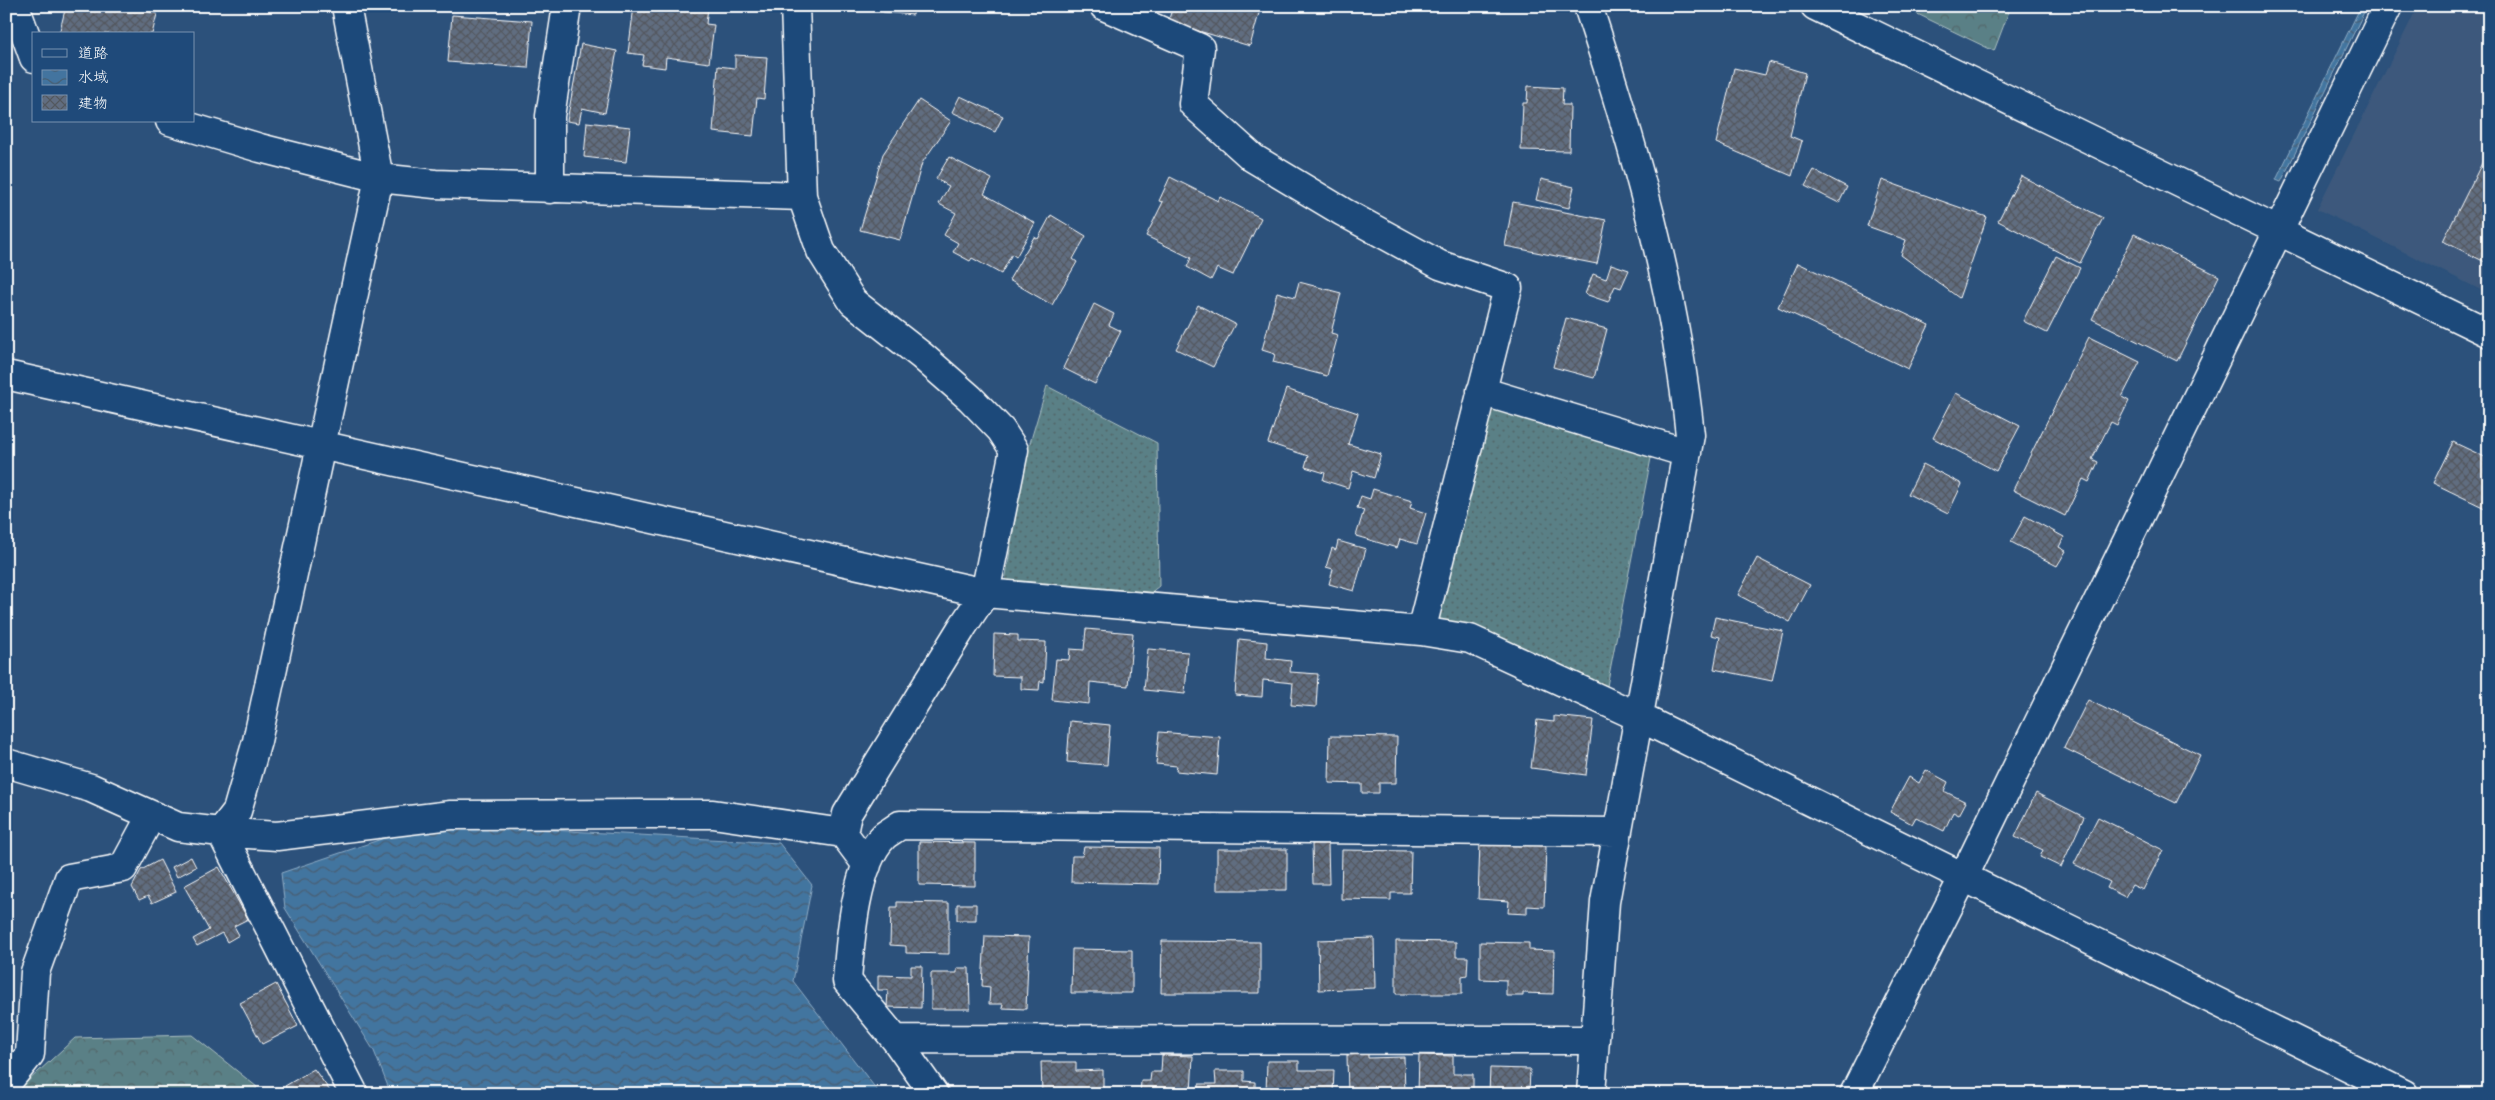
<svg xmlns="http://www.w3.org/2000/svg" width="2495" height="1100" font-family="'Comic Neue','Klee One',sans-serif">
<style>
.built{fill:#3c597c}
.forest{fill:url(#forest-crowns);stroke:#acc0c2}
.garden{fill:url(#garden-dots);stroke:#acc0c2}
.water{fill:url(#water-waves);stroke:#8eacc5}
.building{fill:url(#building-cross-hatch);stroke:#fff}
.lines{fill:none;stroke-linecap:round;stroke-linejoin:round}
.minor-casing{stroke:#fff;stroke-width:31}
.minor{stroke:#1f4a7a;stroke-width:28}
</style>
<defs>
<pattern id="forest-crowns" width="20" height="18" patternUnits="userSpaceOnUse" patternTransform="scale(1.25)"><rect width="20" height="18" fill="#5a8086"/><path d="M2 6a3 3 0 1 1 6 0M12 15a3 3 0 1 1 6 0" fill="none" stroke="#536669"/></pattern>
<pattern id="garden-dots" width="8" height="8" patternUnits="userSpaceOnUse" patternTransform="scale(1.25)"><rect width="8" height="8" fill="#5a8086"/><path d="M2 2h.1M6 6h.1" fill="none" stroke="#536669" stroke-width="1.8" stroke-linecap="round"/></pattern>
<pattern id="water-waves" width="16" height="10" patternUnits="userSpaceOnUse" patternTransform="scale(1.25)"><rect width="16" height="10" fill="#43749f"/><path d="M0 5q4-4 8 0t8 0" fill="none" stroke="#485e71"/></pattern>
<pattern id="building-cross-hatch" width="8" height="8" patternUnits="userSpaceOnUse" patternTransform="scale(1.25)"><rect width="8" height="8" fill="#616d80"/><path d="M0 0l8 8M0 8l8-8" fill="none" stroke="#53585e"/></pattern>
</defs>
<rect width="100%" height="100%" fill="#2c517b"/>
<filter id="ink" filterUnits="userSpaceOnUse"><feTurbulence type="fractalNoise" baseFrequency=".02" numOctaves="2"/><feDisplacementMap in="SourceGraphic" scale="10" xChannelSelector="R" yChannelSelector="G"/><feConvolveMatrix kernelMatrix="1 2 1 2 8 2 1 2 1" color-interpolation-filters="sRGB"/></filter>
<g filter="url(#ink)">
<path class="built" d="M2418,6H2489V294L2317,209Z"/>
<path class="forest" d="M1901,6H2011L1994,51Z
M192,1035L257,1087L253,1094H14L75,1038Z"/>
<path class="garden" d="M1047,386L1157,443L1159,586L1144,598L1004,588L1024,463Z
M1488,404L1652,453L1607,686L1589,684L1428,622Z"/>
<path class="water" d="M2361,6H2367L2281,182L2276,180Z
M429,823L779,843L812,885L793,981L880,1094H391L374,1051L285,908L281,873Z"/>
<path class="building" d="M66,6H145L144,10L157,14L152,34H59Z
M634,6L708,7L706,24L714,25L709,63L666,57L665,68L642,65L644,55L628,53Z
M833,6H871V10Z
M883,6H914L913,15L883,12Z
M1173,6H1261L1250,46L1168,22Z
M452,15L532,21L528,68L448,62Z
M581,44L617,51L605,113L582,108L579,123L567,121Z
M735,55L767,57L764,99L757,98L753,136L713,132L718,66L735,68Z
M1769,62L1805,73L1790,136L1802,141L1792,176L1716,143L1734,68L1765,75Z
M1528,86L1563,88L1562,105H1570L1569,151L1521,150L1523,103H1527Z
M960,96L1003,116L995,132L952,112Z
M919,100L951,121L922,163L900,240L860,230L883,154Z
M587,122L630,127L626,162L584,157Z
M2489,149V264L2443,241Z
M949,157L992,179L984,194L1035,223L1016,257L1012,254L1001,274L972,258L970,261L953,252L958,243L944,235L956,213L939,204L949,186L936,179Z
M1814,170L1847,187L1839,203L1805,186Z
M2021,176L2103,218L2080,263L1998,221Z
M1170,177L1218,201L1220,197L1261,218L1233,275L1217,268L1211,280L1187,267L1191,258L1146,236L1163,202L1159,201Z
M1541,179L1574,187L1569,208L1536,200Z
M1882,180L1987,217L1959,298L1901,255L1906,240L1867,226Z
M1513,202L1606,220L1597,264L1505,246Z
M1051,215L1086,236L1073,259L1077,262L1052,305L1009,280L1034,237L1038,239Z
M2134,234L2219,276L2177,361L2092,319Z
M2056,256L2080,268L2047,333L2023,321Z
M1798,263L1929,325L1908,369L1778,307Z
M1611,264L1629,270L1621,288L1615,286L1608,302L1585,294L1593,274L1606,279Z
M1299,282L1341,293L1331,333L1338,335L1327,376L1273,362L1275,354L1262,350L1277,292L1295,297Z
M1094,304L1114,314L1109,325L1121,331L1095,384L1063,368Z
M1198,305L1235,324L1213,367L1176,349Z
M1566,318L1607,329L1594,378L1553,367Z
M2089,337L2140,362L2122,397L2129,401L2117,425L2111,422L2092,459L2098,462L2089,482L2083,479L2065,516L2013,490Z
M1286,389L1358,413L1348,444L1381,454L1374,478L1353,471L1348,488L1323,480L1325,473L1305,467L1308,456L1268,443Z
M1956,393L2020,426L1996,471L1933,438Z
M2453,442L2489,459V510L2433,483Z
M1923,464L1962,484L1948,514L1908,494Z
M1373,489L1412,501L1410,508L1426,513L1417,544L1400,539L1397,548L1356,536L1364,510L1357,508L1361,496L1370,499Z
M2025,516L2064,537L2059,547L2066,551L2057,566L2011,542Z
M1338,541L1366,549L1354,591L1329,584L1333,569L1326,567L1332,548L1336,550Z
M1757,558L1810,585L1790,622L1738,595Z
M1715,617L1783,631L1772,681L1714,669L1720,637L1711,635Z
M1086,629L1133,633L1128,686L1090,682L1089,704L1052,700L1056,659L1069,660L1070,649L1084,650Z
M994,634L1018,635V641L1046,642L1044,682L1040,681L1039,690L1021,689V677L993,676Z
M1239,639L1267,642L1266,658L1291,661L1290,672L1318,674L1316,707L1291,705L1293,683L1263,680L1262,697L1235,695Z
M1148,649L1188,652L1185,694L1144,690Z
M2088,700L2200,755L2176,803L2064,748Z
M1554,716L1593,720L1586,775L1531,768L1537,720L1554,722Z
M1070,721L1110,725L1107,765L1067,762Z
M1159,732L1220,737L1217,775L1176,771L1177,766L1156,764Z
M1330,736L1397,737L1396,783H1379V793H1362V784L1329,783Z
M1926,770L1948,782L1944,791L1966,802L1959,815L1953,812L1944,831L1916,817L1912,824L1890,812L1909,777L1919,783Z
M2036,793L2084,817L2061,867L2040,857L2043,850L2015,837Z
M2098,817L2163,850L2143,890L2132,885L2125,897L2107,888L2110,882L2074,864Z
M919,842L975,843V886L919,885Z
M1480,842L1546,846L1544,907L1527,906V914L1508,913L1509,901L1478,899Z
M1312,844H1328L1329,884H1313Z
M1084,847L1159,848L1158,884L1071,882L1072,856H1082Z
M1217,849H1287V890H1217Z
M1342,850L1411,851L1410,893H1391V900L1341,899Z
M191,857L196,867L177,877L172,867Z
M160,860L176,892L152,903L148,896L139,900L132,887L141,870Z
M219,867L248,919L234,926L239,935L227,942L222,933L197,946L193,939L209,930L184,886Z
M897,902L949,903V954L906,953V946L890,945L891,907H897Z
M957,904H976V920H957Z
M985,936L1029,937L1026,1009L1002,1008L1003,1004H989L990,987L982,986Z
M1374,938L1375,988L1319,990L1318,940Z
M1162,941L1260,942V993H1161Z
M1396,941L1456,942V957H1468L1467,975L1462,976V994H1396Z
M1480,942L1529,943V950L1554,951L1553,994L1523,993V996H1506V980L1480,979Z
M1072,949L1132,950V993H1071Z
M911,966H922L921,1008L887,1007L888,990H878V975L911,976Z
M957,968H969L970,1009H931V973H957Z
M276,984L298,1026L262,1044L240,1003Z
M1368,1054V1058L1404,1057L1405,1094H1348L1347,1055Z
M1162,1055L1193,1056L1191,1094H1124H1140L1141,1081H1150L1151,1072H1161Z
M1419,1055L1453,1056V1074H1473V1094H1418Z
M1267,1061H1299V1070H1334L1333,1094H1266Z
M1041,1062H1076V1071L1103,1070V1094H1042Z
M1490,1068L1530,1069L1529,1094H1489Z
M314,1069L330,1091L328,1094H290L285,1086Z
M1215,1071H1244V1081L1255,1082V1094H1199V1084H1216Z"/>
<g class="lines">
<g class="minor-casing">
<path id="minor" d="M15,6L34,58
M795,6L802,196L821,251L853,302L922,356L970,398L1001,430L1014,450L985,593L963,626L847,814L843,833L867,865
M1104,6L1200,48L1193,104L1253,158L1343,212L1440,265L1508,288L1421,631
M1588,6C1634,146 1675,288 1690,435L1605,902L1591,1094
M1815,6L2489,333
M170,121L260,148L379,178L435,184L802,196
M550,189V116L567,6
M6,375L985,593L1421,631L1470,639L1639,717L2404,1094
M1481,391L1687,453
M6,763L91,788L178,827L221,832L277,836L451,815L641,814H713L843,833
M221,832L237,811L257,741L379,178L346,6
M221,832L354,1094
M895,1039L1595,1040
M6,1084L30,1054L35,972L69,878L123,868L151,816
M934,1094L895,1039L847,981C850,942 855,865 884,836C889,832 895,829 900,825L1617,832
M1854,1094L1963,878L2388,6"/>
</g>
<use href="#minor" class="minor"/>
</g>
</g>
<rect width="2495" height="1100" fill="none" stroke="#1f4a7a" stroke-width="25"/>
<rect x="12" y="12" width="2470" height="1075" fill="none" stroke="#fff" stroke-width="2" filter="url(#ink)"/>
<rect x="32" y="32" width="162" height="90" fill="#1f4a7a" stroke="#7992af"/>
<rect x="42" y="49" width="25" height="8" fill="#1f4a7a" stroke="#7992af"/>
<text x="78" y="58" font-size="15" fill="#ffffff">道路</text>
<rect x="42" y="70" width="25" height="15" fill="url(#water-waves)" stroke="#7992af"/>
<text x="78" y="82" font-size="15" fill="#ffffff">水域</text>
<rect x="42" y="95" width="25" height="15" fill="url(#building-cross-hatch)" stroke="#7992af"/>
<text x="78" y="108" font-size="15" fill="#ffffff">建物</text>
</svg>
